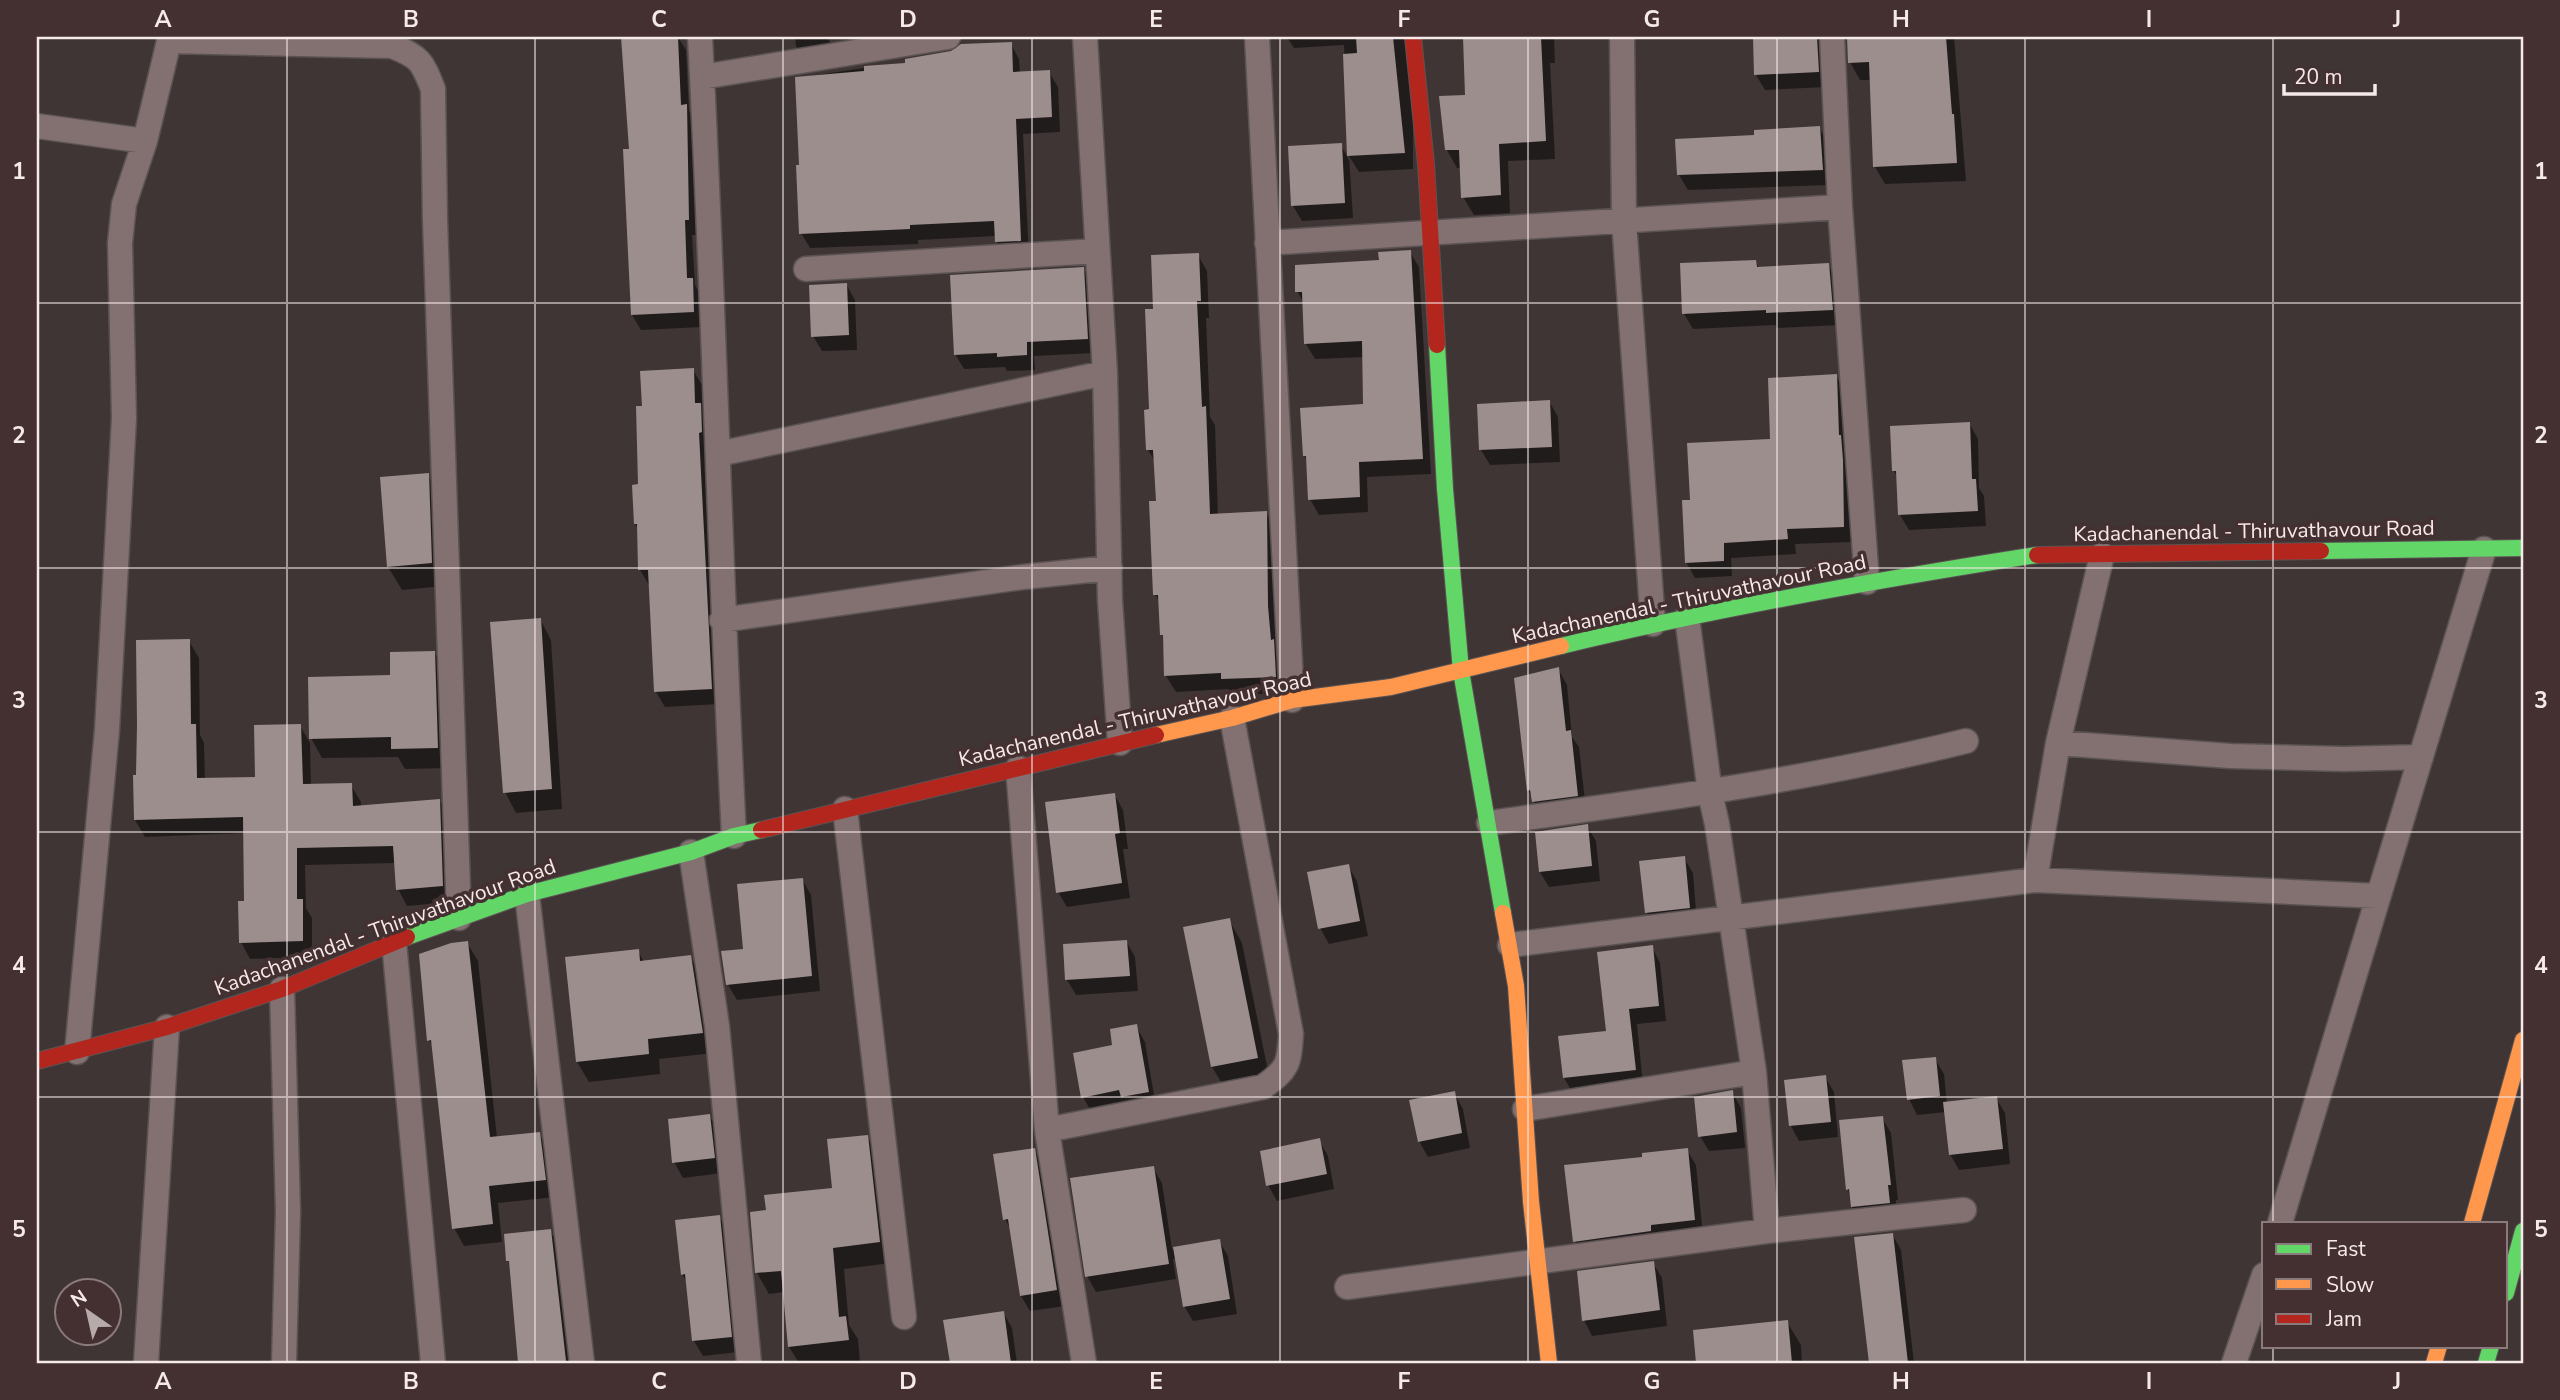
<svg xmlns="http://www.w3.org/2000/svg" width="2560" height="1400" font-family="'Nunito Sans',sans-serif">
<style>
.shadow{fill:#0007}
.building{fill:#9d8e8e}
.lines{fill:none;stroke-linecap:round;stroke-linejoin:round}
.street-casing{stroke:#5b5353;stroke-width:27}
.fast-casing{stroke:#5b5353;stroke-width:18}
.slow-casing{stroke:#5b5353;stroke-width:18}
.jam-casing{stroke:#5b5353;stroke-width:18}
.street{stroke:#837070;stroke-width:24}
.fast{stroke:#63d668;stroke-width:16}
.slow{stroke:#ff974d;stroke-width:16}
.jam{stroke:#b3261e;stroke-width:16}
.grid{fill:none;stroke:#f6e9e9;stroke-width:2;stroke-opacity:0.55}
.labels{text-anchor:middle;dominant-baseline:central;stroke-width:7;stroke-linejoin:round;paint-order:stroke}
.street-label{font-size:21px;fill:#f6e9e9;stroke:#443031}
.neatline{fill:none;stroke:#f6e9e9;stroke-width:2.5}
.grid-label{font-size:23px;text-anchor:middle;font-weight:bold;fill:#f6e9e9}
</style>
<rect width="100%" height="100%" fill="#3f3535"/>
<path class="shadow" d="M678,37L686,50L689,111L695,121L697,235H692L695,285L701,295L702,327L641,330L632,315L631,151L623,38Z
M795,37H827L830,42L831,57L805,62L796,46Z
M1287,37H1413V169L1359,172L1349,156L1353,218L1302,221L1293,206L1341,145L1349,160L1344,45L1294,48Z
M1464,37H1554L1555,63H1550L1555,159L1508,161L1510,213L1474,215L1463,197L1462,168H1457L1447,150L1467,96Z
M1754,37H1823L1827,87L1765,90L1756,75Z
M1849,37H1954L1966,181L1885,184L1875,167L1872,80H1860L1850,62Z
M1011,44L1019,59L1020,73L1049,72L1058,87L1060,132L1023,134L1029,256L1006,257L997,242L996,236L918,240V244L810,248L801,233V167L797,78L870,67L907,65Z
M1819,128L1828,143L1830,185L1688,190L1679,175L1756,137Z
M1410,252L1419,267L1431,474L1367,477L1368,512L1319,515L1310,499L1308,462L1304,455L1365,406V357L1315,359L1306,344L1304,303L1297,291Z
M1198,255L1207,271L1209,318H1206L1210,417L1215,425L1218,516L1266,513L1276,530L1284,693L1233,695L1229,689L1176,692L1166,676L1160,603L1155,594L1158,503L1156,463L1148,450L1155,310Z
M1755,262L1759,268L1828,265L1837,280L1840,325L1777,328L1775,325L1693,329L1684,314Z
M1083,269L1091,283L1095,353L1034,356L1035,370L1007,371L1005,367L964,369L955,354Z
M846,284L855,300L857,350L822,351L813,336Z
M693,370L702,385L703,410L709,420L720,704L665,707L656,692L649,585L640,570L639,530L635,524L644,407Z
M1836,376L1845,391L1852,542L1795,544L1796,554L1731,558L1732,576L1695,578L1686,562L1691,502L1772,441Z
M1549,401L1558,417L1560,462L1490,465L1481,450Z
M1969,423L1978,439L1979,488L1984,496L1986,526L1909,530L1900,515L1898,478L1894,471Z
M428,475L441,499L444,586L402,590L388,567Z
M540,619L551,640L562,809L516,813L505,792Z
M189,641L199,658L200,735L204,743L205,780L256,779L300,726L310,743L311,786L351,785L361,802V807L439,800L449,817L452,902L407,906L398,889L396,863L305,865L306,908L312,918V957L250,959L241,942L246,902L245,833L145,837L135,820L138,777Z
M434,652L446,672L449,768L405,769L398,757L322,758L311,738L392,677Z
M1558,669L1567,685L1572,737L1579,747L1586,811L1542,817L1528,790Z
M1114,794L1123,810L1128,849H1123L1130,898L1067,907L1058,892Z
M1587,826L1596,841L1600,881L1549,887L1540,872Z
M1684,858L1693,873L1697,923L1655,928L1647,913Z
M1348,866L1357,881L1368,936L1329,944L1320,928Z
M802,879L811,895L820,991L737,1000L728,985L745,950Z
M1229,920L1242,943L1270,1081L1226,1090L1212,1067Z
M1126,941L1135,957L1138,991L1076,995L1067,980L1065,945Z
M467,943L478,961L497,1138L539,1134L549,1152L555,1197L498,1203L502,1242L464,1246L454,1228L433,1047L429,1040Z
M1652,947L1660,963L1666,1021L1637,1024L1643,1085L1573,1093L1564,1078L1608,1033Z
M638,951L644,962L690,957L702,977L713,1053L659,1059L660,1074L589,1082L577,1062Z
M1136,1026L1145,1042L1156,1107L1092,1113L1083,1097L1114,1047Z
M1935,1059L1944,1074L1947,1104L1996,1098L2005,1113L2010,1164L1959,1170L1950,1154L1946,1112L1917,1115L1909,1099Z
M1825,1077L1834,1092L1838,1137L1799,1141L1791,1126Z
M1732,1092L1741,1108L1745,1148L1709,1151L1700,1136Z
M1454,1093L1463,1109L1470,1148L1428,1157L1419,1141Z
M709,1115L718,1131L722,1173L683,1178L674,1162Z
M1882,1118L1891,1133L1898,1200H1896L1897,1218L1861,1222L1852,1207L1848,1189Z
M867,1137L879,1158L891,1263L844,1269L849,1325L858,1339L860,1362L799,1363L789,1347L785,1292L769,1294L757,1273L768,1212L834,1189Z
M1319,1140L1328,1156L1334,1189L1277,1201L1268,1185Z
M1034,1150L1043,1165L1065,1306L1030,1311L1021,1296L1011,1230L1005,1219Z
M1687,1150L1696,1165L1703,1235L1584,1257L1575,1241L1644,1159Z
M1153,1168L1162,1183L1172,1249L1219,1241L1228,1256L1237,1314L1193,1321L1184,1306L1177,1259H1173L1176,1279L1096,1292L1087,1276Z
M719,1217L728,1232L739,1352L703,1356L694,1341L687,1283L682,1274Z
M550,1231L559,1246L572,1363H519L511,1266L508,1261Z
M1892,1234L1901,1250L1914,1363H1871L1856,1238Z
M1653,1263L1662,1278L1667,1326L1592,1336L1584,1320Z
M1003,1312L1012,1328L1017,1363H952L945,1321Z
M1787,1322L1801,1345L1802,1363H1698L1695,1332Z"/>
<path class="building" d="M621,37H678L681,105L687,104L689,220H685L687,278H693L694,312L631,315L623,149H629Z
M1356,37H1393L1405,153L1347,156L1343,54L1357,53Z
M1463,37H1541L1546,141L1499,144L1501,195L1461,198L1459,150H1445L1439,96L1465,95Z
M1753,37H1817L1819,72L1754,75Z
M1847,37H1946L1952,114H1954L1957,163L1873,167L1869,62L1848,63Z
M1012,42L1013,72L1050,70L1052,117L1016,119L1021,241L995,242L994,221L910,225V229L799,234L796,165H799L795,77L864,71V66L905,63V59L951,51L961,44Z
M1820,126L1823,170L1677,175L1675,139L1754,135V130Z
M1342,143L1345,203L1291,206L1288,146Z
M1411,250L1423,459L1359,462L1360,497L1308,500L1306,456H1303L1300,408L1363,404L1362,341L1304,344L1302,292H1295V265L1379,260L1378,252Z
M1199,253L1201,301H1197L1202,407L1206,406L1210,514L1267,511L1268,606L1271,640L1274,639L1276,677L1221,679V673L1164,676L1163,635H1160L1158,595H1153L1149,501H1156L1153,450H1146L1144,410L1149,409L1145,309H1153L1151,255Z
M1756,260L1757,267L1829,263L1833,310L1766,313V310L1682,314L1680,263Z
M1084,267L1088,339L1027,342V355L997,357V353L954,355L950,275Z
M847,283L849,335L811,337L809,285Z
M694,368L695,403H701L702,432L699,433L712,689L654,692L648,570H638L637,524H634L632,485L638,484L636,406H642L640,371Z
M1837,374L1839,435H1841L1843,460L1844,527L1787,529L1788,539L1724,543V561L1685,563L1682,500H1690L1687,443L1770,439L1768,378Z
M1550,400L1552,447L1479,450L1477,404Z
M1970,422L1972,479H1976L1978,511L1898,515L1896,471H1892L1890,426Z
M429,473L432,563L387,567L380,477Z
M541,618L552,789L503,793L490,622Z
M190,639L191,724H196L197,778L255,777L254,725L301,724L303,784L352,783L353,806L440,799L443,886L396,890L393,846L297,848V899H303V941L239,943L238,901H244L243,817L134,820L133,775H136L137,725L136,640Z
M435,651L438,748L391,749V737L309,739L308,677L390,675V652Z
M1559,667L1566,731L1571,730L1578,796L1532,802L1530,790L1527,791L1514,678Z
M1115,793L1120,833L1115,834L1122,883L1056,893L1045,802Z
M1588,824L1592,866L1539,872L1535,832Z
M1685,856L1690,908L1645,913L1639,861Z
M1349,864L1360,921L1318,929L1307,872Z
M803,878L812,976L726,985L721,951L743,949L737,884Z
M1230,918L1258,1058L1211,1067L1183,927Z
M1127,940L1130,976L1065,980L1063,944Z
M468,941L490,1137L540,1132L546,1180L489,1186L493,1224L452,1229L431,1040L427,1041L419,954L451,943Z
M1653,945L1659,1006L1629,1009L1636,1070L1563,1078L1558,1036L1606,1031L1597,952Z
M639,949L640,961L691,955L703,1033L648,1039L649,1054L576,1062L565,957Z
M1137,1024L1149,1092L1121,1097L1119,1090L1081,1098L1073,1053L1112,1045L1110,1029Z
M1936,1057L1940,1096L1907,1100L1902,1060Z
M1826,1075L1831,1122L1789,1126L1784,1080Z
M1733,1090L1737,1132L1698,1137L1694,1097Z
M1455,1091L1462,1133L1418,1142L1409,1100Z
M1997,1096L2003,1149L1949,1155L1943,1102Z
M710,1114L715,1158L672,1163L668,1119Z
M1883,1116L1891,1185H1888L1890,1203L1851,1207L1849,1189L1846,1190L1839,1120Z
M868,1135L880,1242L833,1248L839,1317L846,1316L849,1340L788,1347L781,1271L755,1273L750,1212L766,1210L764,1195L832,1188L827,1139Z
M1320,1138L1327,1174L1266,1186L1260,1151Z
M1035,1148L1057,1290L1020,1296L1008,1219L1003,1220L993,1154Z
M1688,1148L1695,1220L1651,1225V1231L1573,1242L1564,1165L1642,1157V1153Z
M1154,1166L1169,1264L1085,1277L1070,1178Z
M720,1215L732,1337L692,1341L685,1274L681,1275L675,1220Z
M551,1229L566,1361L518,1363L509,1261H506L504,1234Z
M1893,1233L1908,1363H1869L1854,1237Z
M1220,1239L1230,1299L1183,1307L1173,1247Z
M1654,1261L1660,1310L1582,1321L1577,1271Z
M1004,1311L1011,1363H950L943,1320Z
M1788,1320L1792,1363H1696L1693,1330Z"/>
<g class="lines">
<g class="street-casing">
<path id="street" d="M700,37C714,303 720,570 734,836
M1085,37L1105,373L1110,601L1120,743
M1257,37L1292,700
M1622,37L1624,222L1653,624
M1832,37L1840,207L1867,582
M169,41L392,46C420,57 422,61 433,89L435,219L459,918
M702,77L948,37
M37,126L145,141L170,37
M1267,243L1840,207
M806,269L1097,251
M718,454L1105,373
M1687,617L1710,793L1717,824L1754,1072L1767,1231
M722,620L1023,577L1110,568
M2058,743L2230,756L2344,759L2421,757
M1018,768L1047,1130L1084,1363
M845,809L904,1317
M1489,823C1649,801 1809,780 1966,741
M691,852L717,1026L749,1363
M2035,880L2058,743L2102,555
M527,894L582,1363
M394,942L433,1363
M1510,945L2035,880L2378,896
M282,989L288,1211L284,1363
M77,1052L107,730L124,418L120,243L124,204L145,141
M1525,1109L1754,1072
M1047,1130L1263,1087C1288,1069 1289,1065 1291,1034L1232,718
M2280,1223C2347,998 2416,774 2484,549
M1347,1287L1767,1231L1964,1210
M146,1363L167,1027
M2234,1363L2264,1275"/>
</g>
<g class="fast-casing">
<path id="fast" d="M1437,345L1445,489L1461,671L1503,913
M2321,551L2523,548
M1561,646C1718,608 1877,580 2037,555
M407,937L527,894L691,852L734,836L761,830
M2506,1293L2523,1231
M2486,1363L2491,1346"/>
</g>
<g class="slow-casing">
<path id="slow" d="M1156,735L1232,718L1292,700L1391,687L1561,646
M1503,913L1516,986L1531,1202L1549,1363
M2472,1223L2523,1040
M2434,1363L2439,1346"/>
</g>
<g class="jam-casing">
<path id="jam" d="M1413,37L1426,164L1437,345
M2037,555L2321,551
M761,830L1156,735
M37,1061L167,1027L282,989L407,937"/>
</g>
<use href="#street" class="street"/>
<use href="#fast" class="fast"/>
<use href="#slow" class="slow"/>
<use href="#jam" class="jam"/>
</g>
<path class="grid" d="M287,37V1363M535,37V1363M783,37V1363M1032,37V1363M1280,37V1363M1528,37V1363M1777,37V1363M2025,37V1363M2273,37V1223M37,303H2523M37,568H2523M37,832H2523M37,1097H2523M2273,1346V1363"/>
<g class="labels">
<g class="street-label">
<text transform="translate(2254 531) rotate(-1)">Kadachanendal - Thiruvathavour Road</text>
<text transform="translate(1689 599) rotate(-12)">Kadachanendal - Thiruvathavour Road</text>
<text transform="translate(1135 719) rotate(-13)">Kadachanendal - Thiruvathavour Road</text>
<text transform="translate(385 927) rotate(-20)">Kadachanendal - Thiruvathavour Road</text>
</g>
</g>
<rect width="2560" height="1400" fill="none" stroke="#443031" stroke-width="77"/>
<rect x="2262" y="1222" width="245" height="126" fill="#443031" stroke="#8b7a7b" stroke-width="2"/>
<rect x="2276" y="1244" width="35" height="10" fill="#63d668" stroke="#8b7a7b" stroke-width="2"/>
<text x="2326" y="1256" font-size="21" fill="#f6e9e9">Fast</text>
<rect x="2276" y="1279" width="35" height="10" fill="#ff974d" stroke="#8b7a7b" stroke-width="2"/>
<text x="2326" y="1292" font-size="21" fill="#f6e9e9">Slow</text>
<rect x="2276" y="1314" width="35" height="10" fill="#b3261e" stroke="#8b7a7b" stroke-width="2"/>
<text x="2326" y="1326" font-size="21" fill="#f6e9e9">Jam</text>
<g transform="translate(88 1312) rotate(326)"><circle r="33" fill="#443031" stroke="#8b7a7b" stroke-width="2"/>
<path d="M0-5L12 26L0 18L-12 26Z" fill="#b6aaaa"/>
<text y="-10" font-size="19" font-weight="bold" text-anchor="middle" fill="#f6e9e9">N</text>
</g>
<path d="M2284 84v10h91v-10" fill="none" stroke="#f6e9e9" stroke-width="3.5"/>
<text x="2294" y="84" font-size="21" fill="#f6e9e9" stroke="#443031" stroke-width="5" paint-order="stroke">20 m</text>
<rect x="38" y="38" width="2484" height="1324" class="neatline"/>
<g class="grid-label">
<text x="163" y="27">A</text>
<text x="411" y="27">B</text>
<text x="659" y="27">C</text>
<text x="908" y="27">D</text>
<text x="1156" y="27">E</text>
<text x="1404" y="27">F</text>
<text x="1652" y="27">G</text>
<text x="1901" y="27">H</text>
<text x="2149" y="27">I</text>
<text x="2397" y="27">J</text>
<text x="19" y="179">1</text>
<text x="2541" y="179">1</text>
<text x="19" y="443">2</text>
<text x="2541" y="443">2</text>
<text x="19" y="708">3</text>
<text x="2541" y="708">3</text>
<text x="19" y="973">4</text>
<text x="2541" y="973">4</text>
<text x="19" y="1237">5</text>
<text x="2541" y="1237">5</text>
<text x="163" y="1389">A</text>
<text x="411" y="1389">B</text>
<text x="659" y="1389">C</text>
<text x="908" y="1389">D</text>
<text x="1156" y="1389">E</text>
<text x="1404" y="1389">F</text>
<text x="1652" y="1389">G</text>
<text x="1901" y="1389">H</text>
<text x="2149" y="1389">I</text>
<text x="2397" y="1389">J</text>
</g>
</svg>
